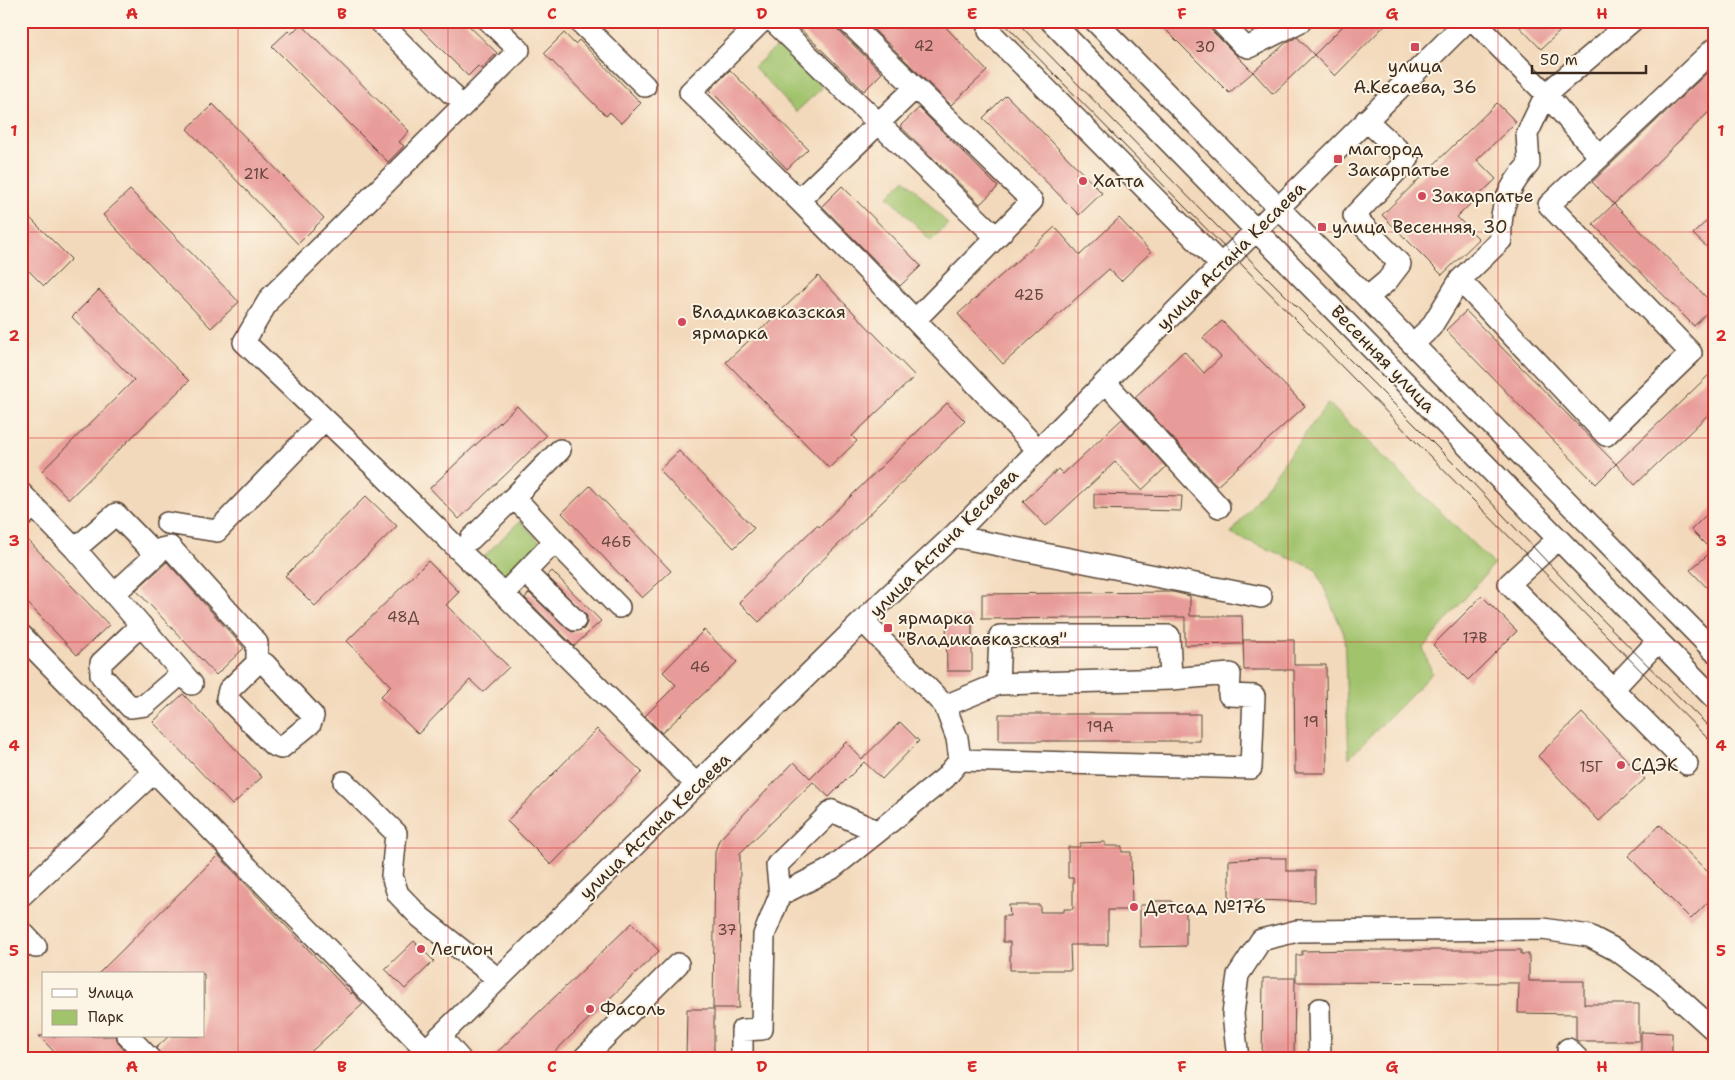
<svg xmlns="http://www.w3.org/2000/svg" width="1735" height="1080" font-family="'Shantell Sans',sans-serif">
<style>
.green{fill:#a0c36c;stroke:#6e7645}
.building{fill:#e89c9a}
.lines{fill:none;stroke-linecap:round;stroke-linejoin:round}
.minor-casing{stroke:#574436;stroke-width:24}
.minor{stroke:#fff;stroke-width:21}
.tram{stroke:#3b2a1e;stroke-width:1}
.grid{fill:none;stroke:#d62828;stroke-width:1;stroke-opacity:0.55}
.poi-dot{fill:#d1495b;stroke:#fcf5e5;stroke-width:2}
.labels{text-anchor:middle;dominant-baseline:central;stroke-width:4;stroke-linejoin:round;paint-order:stroke}
.number-label{font-size:15px;fill:#66463d}
.poi-label{font-size:18px;fill:#3b2a1e;stroke:#fcf5e5;text-anchor:start}
.street-label{font-size:18px;fill:#3b2a1e;stroke:#fcf5e5}
.neatline{fill:none;stroke:#d62828;stroke-width:2}
.grid-label{font-size:16px;text-anchor:middle;font-weight:bold;fill:#d62828}
</style>
<rect width="100%" height="100%" fill="#fcf5e5"/>
<filter id="ink" filterUnits="userSpaceOnUse"><feTurbulence type="fractalNoise" baseFrequency=".02" numOctaves="2"/><feDisplacementMap in="SourceGraphic" scale="10" xChannelSelector="R" yChannelSelector="G"/><feConvolveMatrix kernelMatrix="1 2 1 2 8 2 1 2 1" color-interpolation-filters="sRGB"/></filter>
<filter id="wash" filterUnits="userSpaceOnUse"><feTurbulence type="fractalNoise" baseFrequency=".0096" numOctaves="4" result="noise"/><feDisplacementMap in="SourceGraphic" scale="20" xChannelSelector="R" yChannelSelector="G"/><feGaussianBlur stdDeviation="1.12" result="paint"/><feColorMatrix in="noise" values="0 0 0 0 0 0 0 0 0 0 0 0 0 0 0 0 0 1.4 0 .05"/><feComposite in="paint" operator="in"/></filter>
<g filter="url(#wash)">
<rect width="100%" height="100%" fill="#f3d9bb"/>
<path class="green" d="M780,43L822,88L796,112L754,67Z
M905,179L948,224L931,241L888,196Z
M1328,403L1494,564L1423,648L1432,673L1349,758L1344,634L1316,569L1231,534Z
M520,521L542,544L506,579L484,556Z"/>
<g id="blocks">
<path class="building" d="M413,21H464L497,53L481,69L478,66L468,76Z
M792,21H835L838,30L882,73L864,91Z
M865,21H940L987,71L951,105Z
M1157,21H1202L1253,72L1229,93Z
M1348,21H1389L1335,76L1314,55Z
M1514,21H1571L1541,49Z
M301,24L409,131L399,142L404,146L388,162L272,46L288,31L291,34Z
M564,33L575,44L579,40L641,103L621,123L610,112L606,116L544,53Z
M1297,37L1314,55L1273,94L1253,72L1286,43Z
M1714,66V107L1614,204L1592,182Z
M730,70L808,149L787,169L710,90Z
M1006,95L1102,193L1079,215L983,118Z
M1497,103L1516,122L1477,160L1496,179L1457,217L1479,239L1442,275L1382,215Z
M213,104L324,218L298,244L187,129Z
M919,108L998,187L980,204L900,126Z
M842,186L921,266L900,286L822,206Z
M130,190L239,302L211,328L103,215Z
M1614,204L1714,305L1694,326L1593,224Z
M21,209L71,259L44,286L21,263Z
M1714,214V254L1693,234Z
M1119,218L1151,252L1121,281L1109,269L1003,364L958,314L1055,227L1080,255Z
M818,276L915,376L852,436L857,441L829,468L726,362Z
M99,290L189,381L69,499L42,471L134,380L72,317Z
M1466,311L1616,464L1596,484L1446,330Z
M1222,321L1305,406L1217,486L1135,397L1184,351L1204,373L1221,357L1203,338Z
M1714,370V409L1635,485L1616,464Z
M947,403L965,421L759,622L739,602L817,525L819,527Z
M517,406L546,436L459,519L430,488Z
M1122,419L1166,467L1142,490L1115,462L1046,526L1023,502L1058,469L1063,474Z
M679,451L754,528L734,548L659,470Z
M590,486L671,571L642,598L562,513Z
M1094,494L1182,496L1181,511L1094,509Z
M366,496L397,526L315,606L285,576Z
M1714,507V595L1690,570L1712,551L1691,530Z
M27,539L109,625L77,655L21,596V545Z
M428,561L459,592L446,605L509,667L483,692L470,680L418,734L380,697L391,686L347,641Z
M167,562L244,648L216,675L136,590Z
M552,571L601,621L574,646L525,598L529,593L572,632L584,629L587,623V616L547,576Z
M1173,592L1190,596V616H1242L1243,644L1185,645V617L982,619V594Z
M1482,596L1517,631L1468,680L1433,645Z
M972,616V671H947L946,617Z
M704,630L737,662L662,733L645,716L676,685L663,672Z
M1243,640H1294V665H1326L1327,773H1295L1294,670H1244Z
M183,694L262,777L232,805L153,722Z
M1582,713L1645,779L1599,821L1538,756Z
M999,714H1200V741H999Z
M900,722L919,741L882,779L864,762L829,797L813,782L740,853L739,1008H713L715,852L719,840L794,762L810,778L846,742L862,759Z
M597,729L642,772L551,865L507,821Z
M1660,825L1714,878V896L1691,919L1628,856Z
M1105,842V846H1122V852H1131L1132,910H1108V945H1070L1071,970H1010V942H1003V916H1010L1009,905H1040V912H1064V909H1073V878H1068V847H1080V843Z
M218,855L351,994L352,992L363,1004L303,1059H162L156,1048L169,1036H204V974H98Z
M1259,858H1286V871H1315V902L1255,900V903H1229V860Z
M1154,901H1172V906H1186V946L1140,947V905H1154Z
M632,923L659,951L547,1059H490Z
M414,941L434,961L405,989L385,969Z
M1359,950H1521V954H1529V981H1584V1004H1639V1041H1578L1576,1039V1014L1518,1013L1519,983L1296,982V955H1302V951Z
M1263,978H1295L1294,1059H1262Z
M687,1009H714V1059H686Z
M1641,1032L1672,1033V1059H1641Z
M39,1036H116L119,1044L132,1059H61Z"/>
</g>
</g>
<g filter="url(#ink)">
<use href="#blocks" fill-opacity="0" stroke="#574436" stroke-width="1"/>
<g class="lines">
<g class="minor-casing">
<path id="minor" d="M379,21L451,93
M489,21L519,50L270,298L244,342L376,468L697,785
M579,21L645,86
M762,21L690,92C809,208 924,328 1038,450
M773,21L996,237
M847,21L1032,201L916,319
M1051,21L1714,698
M1095,21L1714,651
M1220,21L1243,45L1249,47L1301,21
M1474,21L1546,94L1600,157
M989,31L1221,265
M1366,120L1408,159L1354,216L1400,264L1387,281L1367,298
M800,199L915,88
M1460,280L1606,435L1691,353L1549,205L1714,49
M1413,344L1431,327L1460,280L1501,240C1499,209 1508,187 1529,164L1527,134L1546,94L1632,21
M1106,383L1219,507
M21,493L75,549L116,514L156,555L114,594
M514,497L560,450
M21,518L33,506
M167,523L217,531L325,419
M953,536L1261,597
M471,539L514,497L555,541L504,594
M1558,539L1509,584L1687,764
M555,541L619,607
M75,549L192,684
M156,555L161,549L170,547L257,643V663L229,690L227,698L273,745L281,748L310,724L313,716L265,664L257,663
M525,572L575,620
M141,625L101,663V675L130,707L145,705L182,673
M21,635L426,1050
M998,684L1171,679
M1613,689L1658,641
M945,706L998,684L1000,636H1169L1171,679L1230,674L1229,695L1254,696L1251,768L960,760
M344,782L396,833L392,876L398,894L420,917L498,979
M780,895L777,865L832,811L876,831
M21,896L154,772
M21,931L36,947
M1319,1009L1320,1059
M128,1036L150,1059
M440,1036L460,1059
M1568,1049L1578,1059
M417,1059L879,605L953,536L1231,255L1467,21
M583,1059L678,964
M742,1059V1030L762,1029L764,935L780,895L831,869L945,778L960,760L957,738L945,706L864,622
M1238,1059L1233,1014L1238,975L1261,940L1297,931L1543,929L1589,936L1618,951L1663,984L1714,1030"/>
</g>
<use href="#minor" class="minor"/>
<path class="tram" d="M1002,21L1714,745
M1016,21L1261,271L1470,480L1585,602L1714,732"/>
</g>
</g>
<path class="grid" d="M238,21V1059M448,21V1059M658,21V1059M868,21V1059M1078,21V1059M1288,21V1059M1498,21V1059M21,232H1714M21,438H1714M21,642H1714M21,848H1714"/>
<g class="poi-dot">
<rect x="1410" y="42" width="10" height="10" rx="2.5"/>
<rect x="1333" y="154" width="10" height="10" rx="2.5"/>
<circle cx="1083" cy="181" r="5"/>
<circle cx="1422" cy="196" r="5"/>
<rect x="1317" y="222" width="10" height="10" rx="2.5"/>
<circle cx="682" cy="322" r="5"/>
<rect x="883" y="623" width="10" height="10" rx="2.5"/>
<circle cx="1621" cy="765" r="5"/>
<circle cx="1134" cy="907" r="5"/>
<circle cx="421" cy="949" r="5"/>
<circle cx="590" cy="1009" r="5"/>
</g>
<g class="labels">
<g class="number-label">
<text x="924" y="46">42</text>
<text x="1205" y="47">30</text>
<text x="256" y="174">21К</text>
<text x="1029" y="295">42Б</text>
<text x="616" y="542">46Б</text>
<text x="403" y="617">48Д</text>
<text x="1475" y="638">17В</text>
<text x="700" y="667">46</text>
<text x="1311" y="722">19</text>
<text x="1100" y="727">19А</text>
<text x="1591" y="767">15Г</text>
<text x="727" y="930">37</text>
</g>
<g class="poi-label">
<text x="1415" y="66" text-anchor="middle">улица<tspan x="1415" dy="21">А.Кесаева, 36</tspan></text>
<text x="1348" y="149">магород<tspan x="1348" dy="21">Закарпатье</tspan></text>
<text x="1093" y="181">Хатта</text>
<text x="1432" y="196">Закарпатье</text>
<text x="1332" y="227">улица Весенняя, 30</text>
<text x="692" y="312">Владикавказская<tspan x="692" dy="21">ярмарка</tspan></text>
<text x="898" y="618">ярмарка<tspan x="898" dy="21">"Владикавказская"</tspan></text>
<text x="1631" y="765">СДЭК</text>
<text x="1144" y="907">Детсад №176</text>
<text x="431" y="949">Легион</text>
<text x="600" y="1009">Фасоль</text>
</g>
<g class="street-label">
<text transform="translate(1231 256) rotate(-45)">улица Астана Кесаева</text>
<text transform="translate(1383 359) rotate(46)">Весенняя улица</text>
<text transform="translate(944 543) rotate(-45)">улица Астана Кесаева</text>
<text transform="translate(655 826) rotate(-44)">улица Астана Кесаева</text>
</g>
</g>
<rect width="1735" height="1080" fill="none" stroke="#fcf5e5" stroke-width="55"/>
<rect x="42" y="972" width="162" height="65" fill="#fcf5e5" stroke="#afa495"/>
<rect x="52" y="989" width="25" height="8" fill="#ffffff" stroke="#afa495"/>
<text x="88" y="998" font-size="15" fill="#3b2a1e">Улица</text>
<rect x="52" y="1010" width="25" height="15" fill="#a0c36c" stroke="#afa495"/>
<text x="88" y="1022" font-size="15" fill="#3b2a1e">Парк</text>
<path d="M1532 65v8h114v-8" fill="none" stroke="#3b2a1e" stroke-width="2.5"/>
<text x="1540" y="65" font-size="15" fill="#3b2a1e" stroke="#fcf5e5" stroke-width="4" paint-order="stroke">50 m</text>
<rect x="28" y="28" width="1680" height="1024" class="neatline"/>
<g class="grid-label">
<text x="132" y="19">A</text>
<text x="342" y="19">B</text>
<text x="552" y="19">C</text>
<text x="762" y="19">D</text>
<text x="972" y="19">E</text>
<text x="1182" y="19">F</text>
<text x="1392" y="19">G</text>
<text x="1602" y="19">H</text>
<text x="14" y="136">1</text>
<text x="1721" y="136">1</text>
<text x="14" y="341">2</text>
<text x="1721" y="341">2</text>
<text x="14" y="546">3</text>
<text x="1721" y="546">3</text>
<text x="14" y="751">4</text>
<text x="1721" y="751">4</text>
<text x="14" y="956">5</text>
<text x="1721" y="956">5</text>
<text x="132" y="1072">A</text>
<text x="342" y="1072">B</text>
<text x="552" y="1072">C</text>
<text x="762" y="1072">D</text>
<text x="972" y="1072">E</text>
<text x="1182" y="1072">F</text>
<text x="1392" y="1072">G</text>
<text x="1602" y="1072">H</text>
</g>
</svg>
